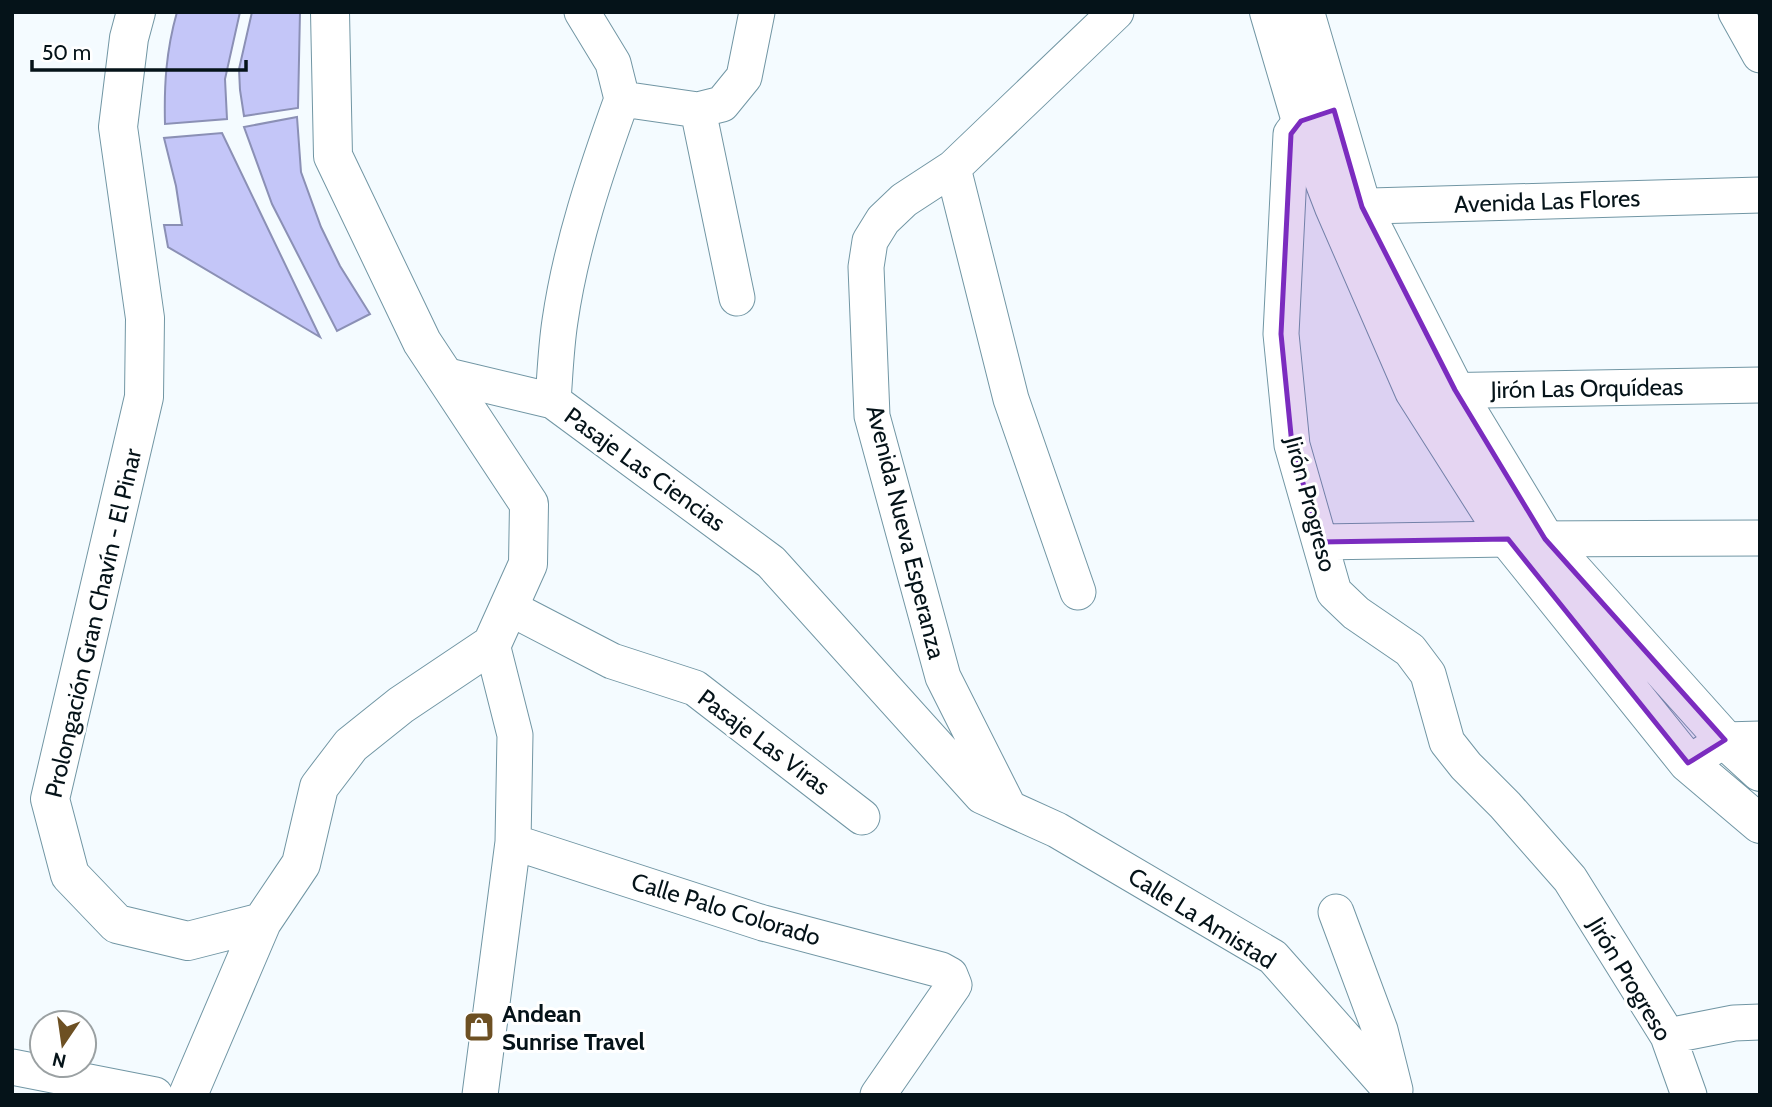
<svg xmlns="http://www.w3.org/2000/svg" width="1772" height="1107" font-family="Cabin,sans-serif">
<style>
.water{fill:#c4c6f8;stroke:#8b90b5;stroke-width:2}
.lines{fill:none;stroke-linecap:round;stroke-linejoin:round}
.minor-casing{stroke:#7196a4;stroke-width:37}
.major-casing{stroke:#7196a4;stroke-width:40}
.minor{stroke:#fff;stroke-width:35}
.major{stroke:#fff;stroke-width:38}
.marked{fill:#7b2cbf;fill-opacity:0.2;stroke:#7b2cbf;stroke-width:5;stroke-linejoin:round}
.labels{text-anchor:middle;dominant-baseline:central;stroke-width:6;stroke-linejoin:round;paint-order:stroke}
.street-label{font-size:24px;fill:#051319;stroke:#fff}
.poi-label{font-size:24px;font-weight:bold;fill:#051319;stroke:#fff;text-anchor:start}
</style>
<rect width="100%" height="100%" fill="#f4fbff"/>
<path class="water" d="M177,12H240L225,79L227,119L165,124C164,85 166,51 177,12Z
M252,12H300L298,108L244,116L240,90L239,69Z
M297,117L301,172L321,227L340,266L370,314L337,331L272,204L244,127Z
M222,133L320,337L168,247L164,225H182L176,186L164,138Z"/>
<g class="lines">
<g class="minor-casing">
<path id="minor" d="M582,12L613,63L622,99
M757,12L744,77L722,104L698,110L622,99C596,171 571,245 560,321C556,347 555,374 553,401L771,562L982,796L1057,830L1273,957L1395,1095
M1736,12L1760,55
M698,110L737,298
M1318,115L1301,121L1291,134L1281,334L1292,445L1334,592L1356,613L1410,650L1428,674L1447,742L1466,766L1505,805L1570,879L1668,1036L1689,1095
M953,168L1011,399L1078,592
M1336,207L1760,195
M444,375L553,401
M1431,391L1760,385
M1320,542L1508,539L1760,538
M508,607L612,661L695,688L862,817
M1688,763L1725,740L1760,739
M1009,808L943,677L872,416L866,267L870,241L883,220L904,200L953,168L1116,12
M513,842L763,923L941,970L950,975L954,985L878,1095
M1336,912L1380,1030L1395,1090
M1668,1036L1734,1023L1760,1022
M12,1067L155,1095
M480,1095L513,842L515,735L492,644"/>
</g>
<g class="major-casing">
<path id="major" d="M136,12L129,38L118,127L145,318L144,397L50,799L70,875L117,924L188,941L262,922L301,864L319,787L351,745L401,705L492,644L528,564L529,504L422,342L333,156L330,12
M1269,12L1301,121L1334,207L1414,391L1508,539L1688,763L1760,824
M1305,12L1362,207L1455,390L1545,539L1725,740L1760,772
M188,1095L262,922"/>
</g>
<use href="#minor" class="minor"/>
<use href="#major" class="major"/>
</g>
<path class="marked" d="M1334,110L1362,207L1455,390L1545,539L1725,740L1688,763L1508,539L1320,542L1292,445L1281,334L1291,134L1301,121Z"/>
<defs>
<g id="shop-square" transform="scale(1.575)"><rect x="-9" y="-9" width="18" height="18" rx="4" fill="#6d5023" stroke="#fff"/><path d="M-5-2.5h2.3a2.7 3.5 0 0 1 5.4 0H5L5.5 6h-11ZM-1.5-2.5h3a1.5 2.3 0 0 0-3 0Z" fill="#fff"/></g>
</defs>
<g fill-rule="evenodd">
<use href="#shop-square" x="479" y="1027"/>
</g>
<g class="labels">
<g class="street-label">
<text transform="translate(1547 201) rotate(-2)">Avenida Las Flores</text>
<text transform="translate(1587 388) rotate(-1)">Jirón Las Orquídeas</text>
<text transform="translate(645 469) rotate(36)">Pasaje Las Ciencias</text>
<text transform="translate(1311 504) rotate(75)">Jirón Progreso</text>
<text transform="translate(906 532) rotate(76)">Avenida Nueva Esperanza</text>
<text transform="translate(93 623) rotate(-77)">Prolongación Gran Chavín - El Pinar</text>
<text transform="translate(764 742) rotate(37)">Pasaje Las Viras</text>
<text transform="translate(726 909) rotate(17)">Calle Palo Colorado</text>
<text transform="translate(1202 918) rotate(32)">Calle La Amistad</text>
<text transform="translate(1630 979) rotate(59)">Jirón Progreso</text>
</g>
<g class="poi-label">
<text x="502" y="1013">Andean<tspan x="502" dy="28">Sunrise Travel</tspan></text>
</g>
</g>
<rect width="1772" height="1107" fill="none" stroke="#051319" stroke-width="28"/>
<g transform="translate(63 1044) rotate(193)"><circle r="33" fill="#ffffff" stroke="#9ba1a3" stroke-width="2"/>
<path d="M0-5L12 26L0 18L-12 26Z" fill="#6d5023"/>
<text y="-10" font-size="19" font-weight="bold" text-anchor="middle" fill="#051319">N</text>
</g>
<path d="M32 60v10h214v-10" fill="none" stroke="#051319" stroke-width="3.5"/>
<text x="42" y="60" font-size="21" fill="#051319" stroke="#ffffff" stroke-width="5" paint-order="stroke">50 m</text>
</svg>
